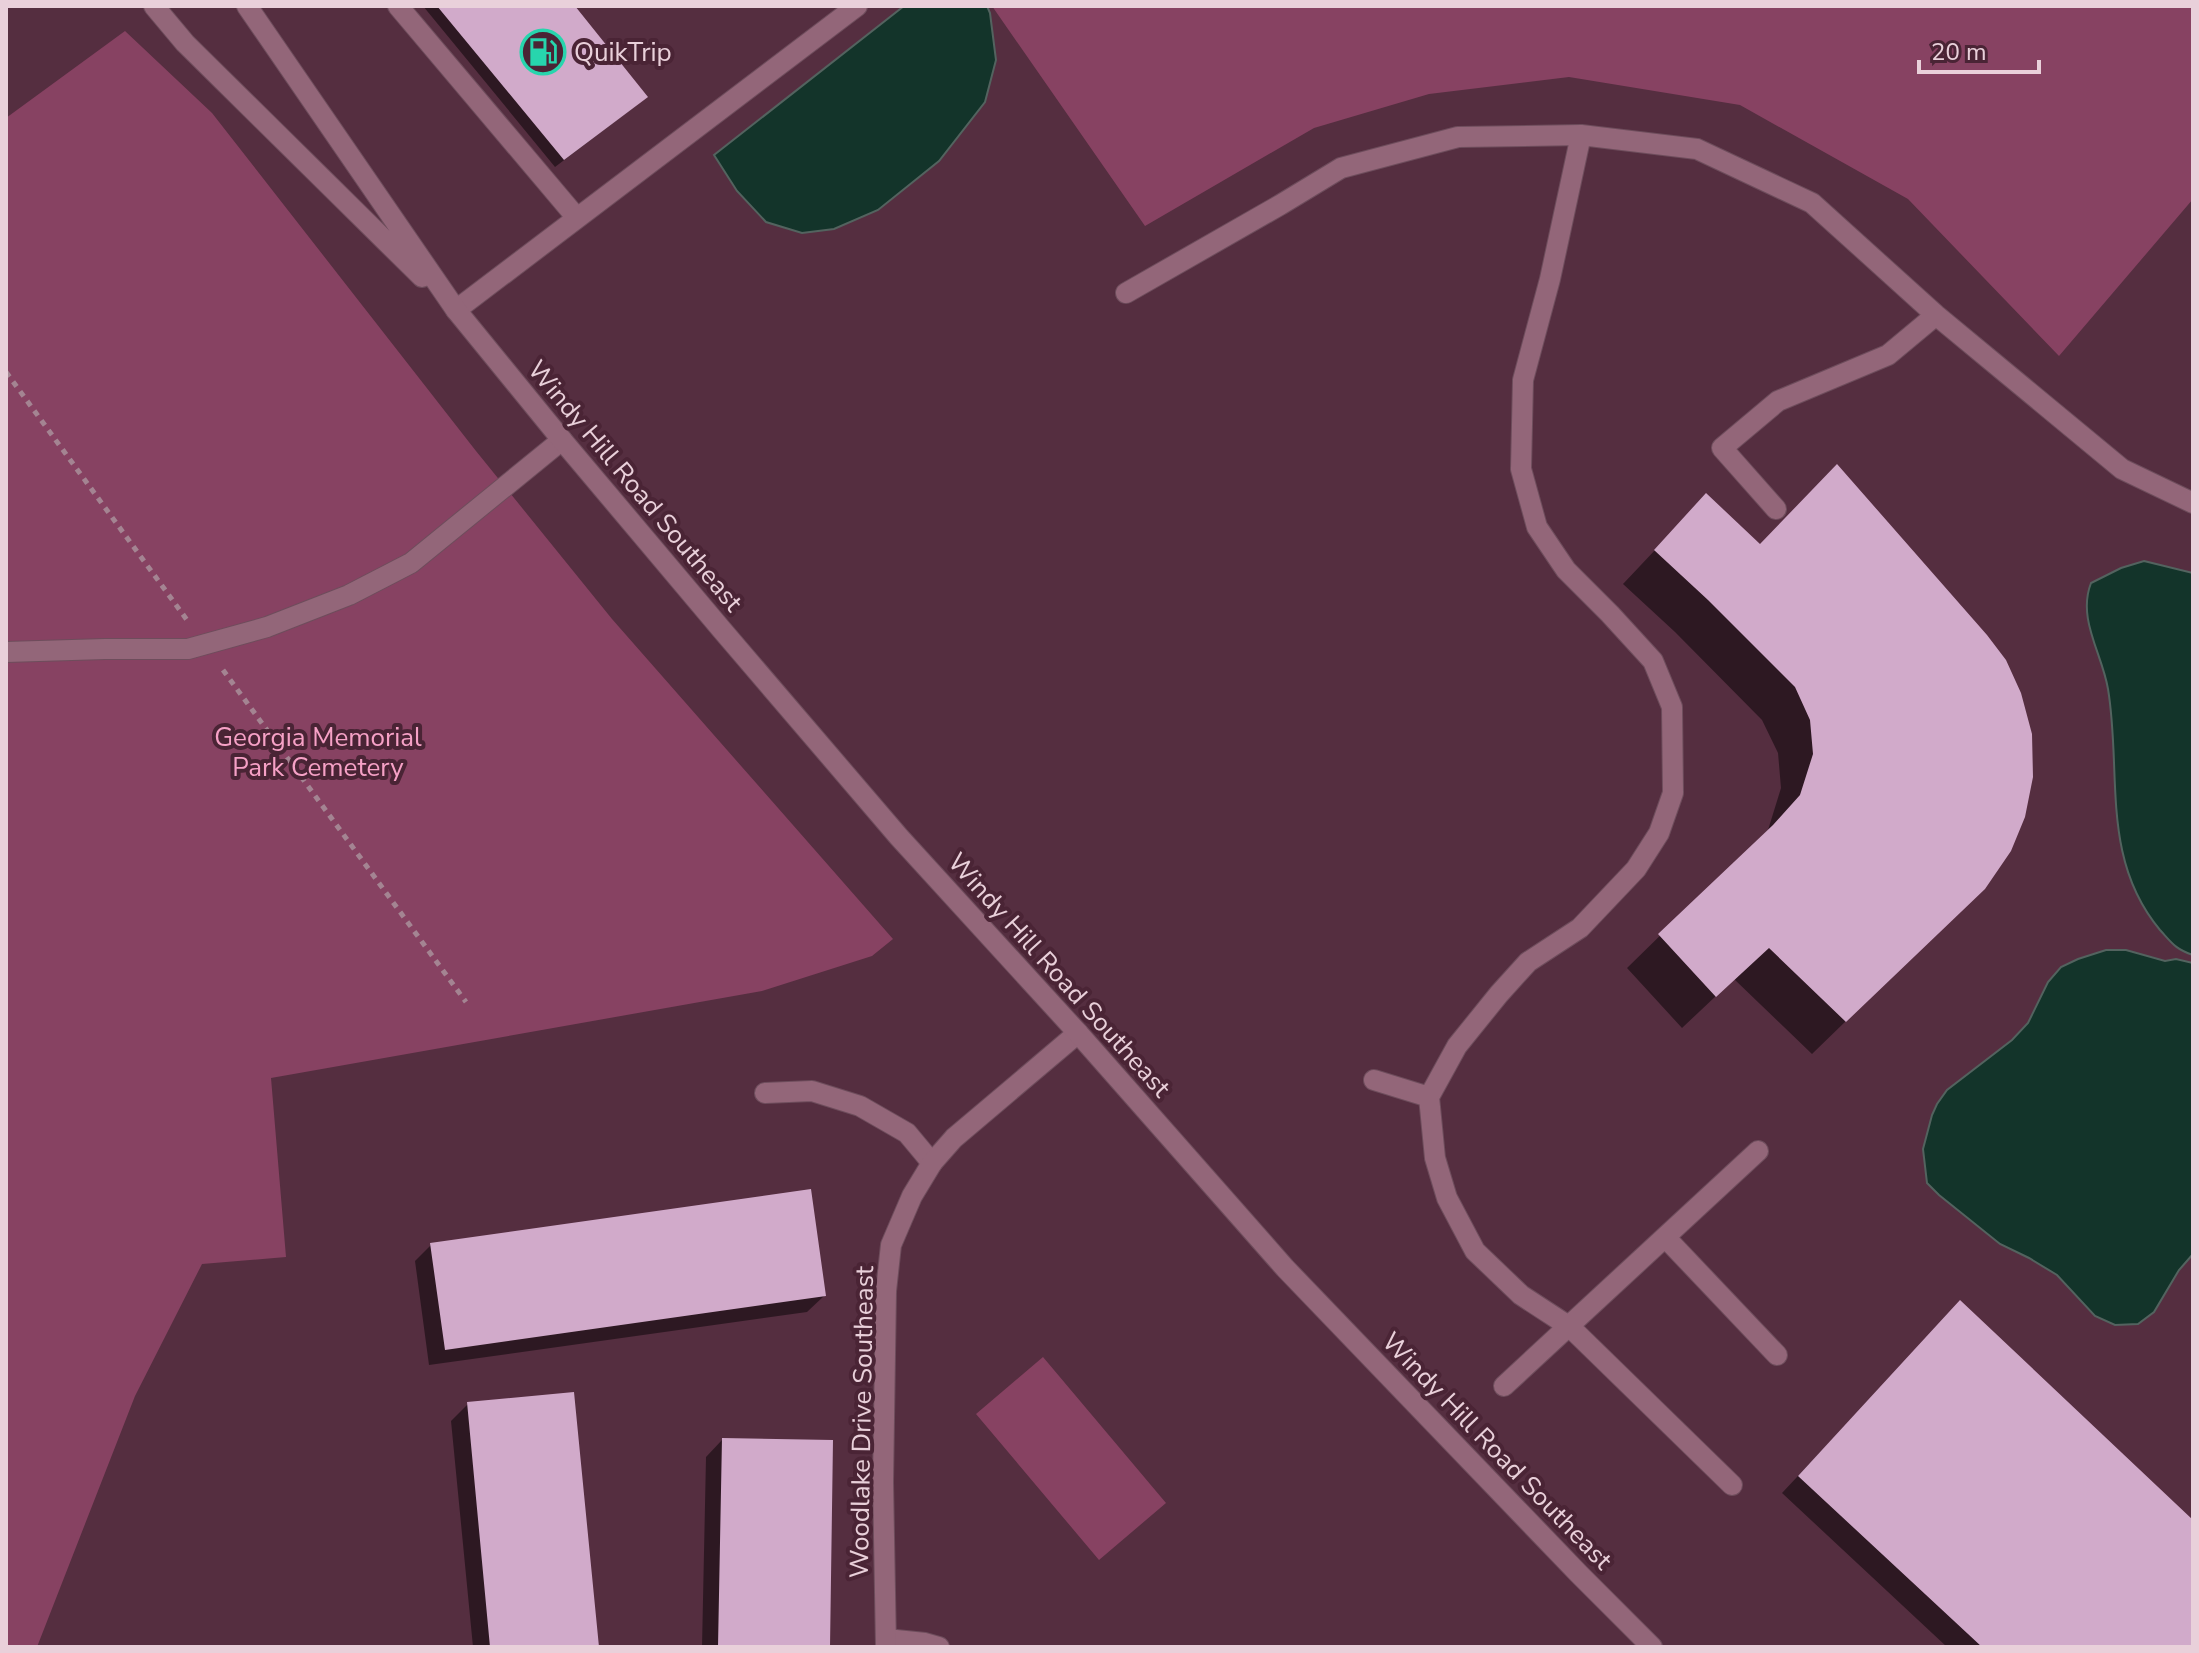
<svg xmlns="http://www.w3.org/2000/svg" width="2199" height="1653" font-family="'Nunito Sans',sans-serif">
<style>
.green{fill:#874262}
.water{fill:#13342a;stroke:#53635f;stroke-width:2}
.shadow{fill:#0007}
.building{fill:#d1aaca}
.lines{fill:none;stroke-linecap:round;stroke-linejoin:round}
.lane-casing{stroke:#6e4d5c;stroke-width:22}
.street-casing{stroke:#6e4d5c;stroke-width:22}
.secondary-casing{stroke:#6e4d5c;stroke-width:22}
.path{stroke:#a48492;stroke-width:5;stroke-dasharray:6 6;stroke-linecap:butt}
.lane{stroke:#936679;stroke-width:20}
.street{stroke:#936679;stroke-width:20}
.secondary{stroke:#936679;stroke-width:20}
.labels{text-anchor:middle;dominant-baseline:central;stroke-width:8;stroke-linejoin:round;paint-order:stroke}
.poi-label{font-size:26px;fill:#e9d0da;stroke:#4a2435;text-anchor:start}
.street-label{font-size:26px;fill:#e9d0da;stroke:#4a2435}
.park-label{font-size:26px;fill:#f6a1c6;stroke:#4a2435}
</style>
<rect width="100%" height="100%" fill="#552e40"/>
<path class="green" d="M992,6H2193V199L2059,356L1908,199L1740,105L1569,77L1429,94L1314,128L1145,226Z
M125,31L212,113L476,451L612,619L893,939L872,956L762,991L271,1078L286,1257L202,1264L135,1396L37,1647H6V118Z
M1043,1357L1166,1503L1099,1560L976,1414Z"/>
<path class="water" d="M904,6H987L990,13L996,60L985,102L939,161L878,210L834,229L802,233L766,222L737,191L714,155Z
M2144,561L2193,573V955C2175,949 2172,943 2160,930C2100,858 2122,772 2108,689C2102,653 2077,619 2091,583L2121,568Z
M2106,950H2126L2165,961L2176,959L2193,963V1254L2179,1270L2154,1312L2138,1324L2115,1325L2095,1316L2057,1275L2029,1258L2000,1244L1939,1195L1927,1183L1923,1149L1932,1115L1937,1104L1947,1090L2012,1040L2028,1023L2048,982L2061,967L2078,959Z"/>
<path class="shadow" d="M423,6H573L637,105L555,167Z
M1706,496L1949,921L1812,1054L1734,979L1682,1028L1627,968L1768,830L1781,788L1778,753L1762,720L1675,632L1623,584Z
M431,1245L824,1296L807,1312L429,1365L415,1261Z
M1960,1303L2193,1523V1643L2189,1647H1947L1782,1493Z
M468,1404L597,1647H473L451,1421Z
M722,1440L828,1647H702L706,1457Z"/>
<path class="building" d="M437,6H575L648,97L564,160Z
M1837,464L1987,635L2006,660L2021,693L2032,734L2033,777L2025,817L2011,851L1985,889L1846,1022L1769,948L1716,997L1658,934L1773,825L1800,795L1813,754L1810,720L1795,687L1708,600L1654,550L1706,493L1760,544Z
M811,1189L826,1296L445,1350L430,1243Z
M1960,1300L2193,1520L2192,1647H1982L1798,1476Z
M574,1392L599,1647H490L467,1402Z
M722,1438L833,1440L830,1647H718Z"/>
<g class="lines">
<g class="lane-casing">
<path id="lane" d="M398,6L577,218
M1581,135L1550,279L1523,380L1521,469L1537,527L1566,570L1610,614L1653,661L1672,707L1673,793L1659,833L1636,869L1580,928L1528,962L1499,994L1457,1046L1429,1097L1435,1158L1447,1198L1475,1251L1521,1295L1570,1327L1732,1485
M1126,293L1280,205L1341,168L1458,137L1581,135L1697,149L1812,203L1936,315L2122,469L2193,503
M456,310L857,6
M1776,509L1722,448L1778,401L1888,355L1936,315
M6,652L105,649H188L267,627L349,595L411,563L562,440
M1374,1080L1429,1097
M765,1093L812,1091L860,1106L907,1133L932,1163
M1665,1237L1777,1355
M1504,1386L1758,1151
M886,1639L925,1643L939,1647"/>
</g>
<g class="street-casing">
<path id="street" d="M886,1647L883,1482L886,1291L891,1245L912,1196L932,1163L954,1138L1078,1033"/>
</g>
<g class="secondary-casing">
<path id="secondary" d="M154,6L185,43L422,277
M247,6L456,310L562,440L722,630L899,837L1078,1033L1285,1268L1579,1574L1652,1647"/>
</g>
<path class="path" d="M6,372L187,620
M223,670L466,1002"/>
<use href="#lane" class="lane"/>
<use href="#street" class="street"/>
<use href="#secondary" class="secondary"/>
</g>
<defs>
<g id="fuel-ring" transform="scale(2.3)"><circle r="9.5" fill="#4a2435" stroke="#27d5ad" stroke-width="1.5"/><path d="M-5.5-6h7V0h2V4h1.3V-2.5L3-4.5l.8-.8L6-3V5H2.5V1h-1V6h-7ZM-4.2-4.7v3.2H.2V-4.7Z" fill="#27d5ad"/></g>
</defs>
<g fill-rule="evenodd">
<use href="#fuel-ring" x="543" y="52"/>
</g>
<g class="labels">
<g class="poi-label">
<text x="574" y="52">QuikTrip</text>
</g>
<g class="street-label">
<text transform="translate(635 486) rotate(50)">Windy Hill Road Southeast</text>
<text transform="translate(1059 975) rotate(48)">Windy Hill Road Southeast</text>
<text transform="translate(862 1422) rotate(-89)">Woodlake Drive Southeast</text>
<text transform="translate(1497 1451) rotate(46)">Windy Hill Road Southeast</text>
</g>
<g class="park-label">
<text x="318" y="737">Georgia Memorial<tspan x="318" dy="30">Park Cemetery</tspan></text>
</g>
</g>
<rect width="2199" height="1653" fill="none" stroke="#e9d0da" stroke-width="16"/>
<path d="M1919 60v12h120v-12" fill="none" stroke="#e9d0da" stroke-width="4"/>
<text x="1931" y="60" font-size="24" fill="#e9d0da" stroke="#4a2435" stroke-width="6" paint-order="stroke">20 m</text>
</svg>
